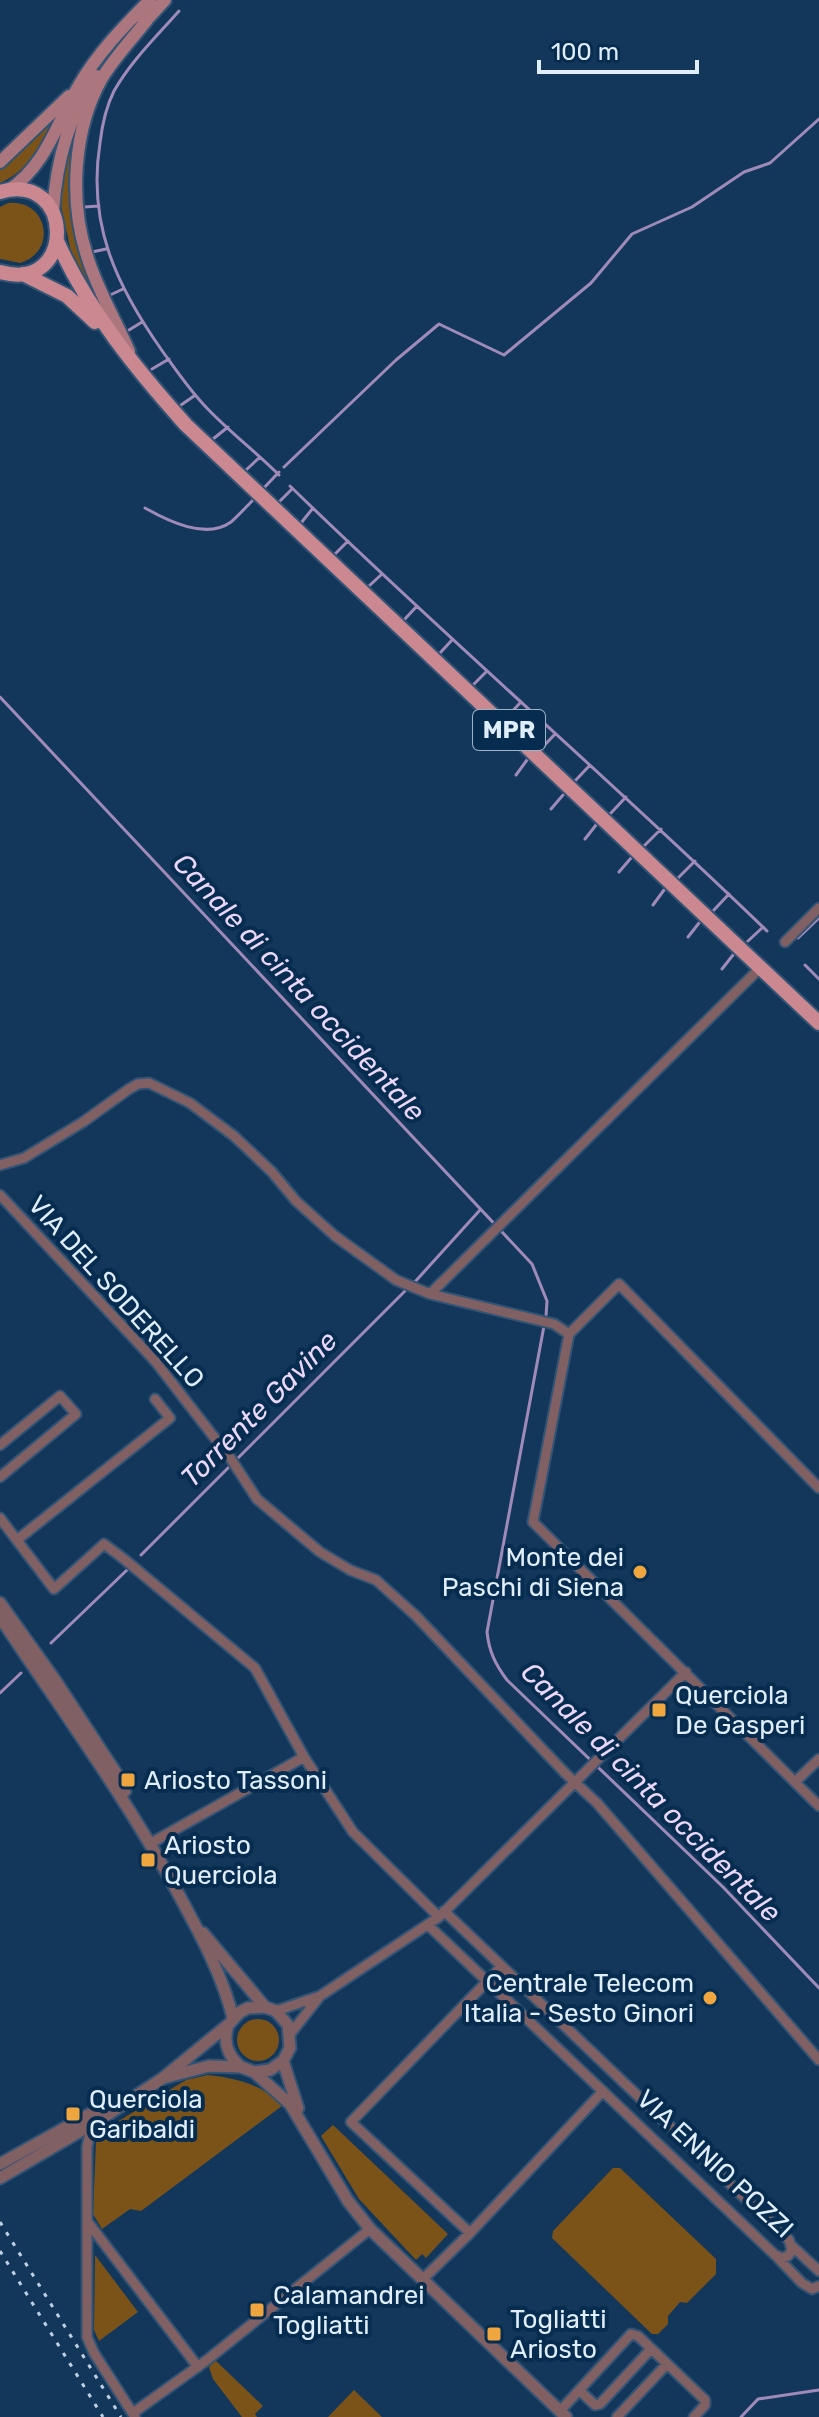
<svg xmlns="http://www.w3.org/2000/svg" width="819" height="2417" font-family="Rubik,sans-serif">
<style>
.green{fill:#7b5319}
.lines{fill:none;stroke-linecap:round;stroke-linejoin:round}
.stream{stroke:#a08bb8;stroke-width:3}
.minor-casing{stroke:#335475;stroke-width:13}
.tertiary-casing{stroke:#335475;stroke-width:15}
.secondary-casing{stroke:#335475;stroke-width:16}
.primary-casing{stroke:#335475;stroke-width:18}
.minor{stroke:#816064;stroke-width:9}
.tertiary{stroke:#816064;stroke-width:11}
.secondary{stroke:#ab767d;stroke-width:12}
.primary{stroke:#cb8890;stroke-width:14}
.rail{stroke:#c0d0e2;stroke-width:3;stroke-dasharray:4 8;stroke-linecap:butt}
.poi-dot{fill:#f0a63f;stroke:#062c50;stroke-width:3}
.labels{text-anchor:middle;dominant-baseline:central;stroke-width:8;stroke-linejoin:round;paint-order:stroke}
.shield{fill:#062c50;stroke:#9fb3c8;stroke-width:2}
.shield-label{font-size:24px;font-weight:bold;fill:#e0edfb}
.street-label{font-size:26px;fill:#e0edfb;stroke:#062c50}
.poi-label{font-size:26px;fill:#e0edfb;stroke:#062c50;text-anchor:start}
.water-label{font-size:28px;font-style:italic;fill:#ebd7f9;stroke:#062c50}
</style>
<rect width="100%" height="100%" fill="#12375b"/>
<path class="green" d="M78,113L83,115L72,176L99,299L97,300L73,261L60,201L61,173Z
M56,115L57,118C41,144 29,171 0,183V165Z
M8,203C48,199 58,252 20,263L0,259V207Z
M237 2040a21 21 0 1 1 42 0a21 21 0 1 1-42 0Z
M208,2075C235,2078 263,2084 282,2106L141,2211L130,2209L102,2229L93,2214L96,2141L99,2133L186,2080Z
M333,2125L448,2234L426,2258L422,2254L416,2260L359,2199L321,2136Z
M613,2168H620L716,2259V2274L687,2303L680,2302L668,2316V2324L658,2334H652L552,2238L553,2231Z
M95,2255L138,2312L99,2341L94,2330Z
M215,2360L263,2406L255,2414L257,2417H242L213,2379L209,2367Z
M354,2390L382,2417H328Z"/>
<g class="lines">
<path class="stream" d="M179,11C156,37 131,61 114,91C106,107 102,126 100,143C87,225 117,287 163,352C176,370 188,388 204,405C227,430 255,451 279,475
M84,207L99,206
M92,252L106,249
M108,296L123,289
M129,330L142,322
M152,369L169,359
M181,405L194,396
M213,439L228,427
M284,467L396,360L439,324L504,355L591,283L632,234L692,207L744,172L770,163L819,119
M246,470L260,457
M290,486C446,638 611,780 767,931
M262,490L279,472
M278,503L292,489
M145,508C168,521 206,540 231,522C239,515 247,506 254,499
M301,523L313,508
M334,555L348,541
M369,586L382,574
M404,620L417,606
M440,653L452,640
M473,685L487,671
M0,697L532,1264L547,1301L546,1316
M507,717L520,703
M541,749L555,734
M516,775L527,760
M575,781L590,765
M551,809L563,795
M610,814L626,797
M585,839L596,825
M644,846L661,829
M619,872L631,858
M678,878L695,861
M653,905L664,890
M713,911L729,894
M688,937L699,923
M798,938L819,918
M748,941L762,928
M805,965L819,979
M722,969L733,955
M413,1284L480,1210
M544,1326L487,1632C489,1651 495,1664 507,1680L723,1887L819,1988
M141,1555L405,1291
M51,1643L127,1570
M0,1693L21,1673
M741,2417L758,2399L819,2390"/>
<g class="minor-casing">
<path id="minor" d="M785,942L819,908
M0,1165L24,1158L83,1122L129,1089L138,1084L149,1083L190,1103L234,1136L272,1172L296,1201L335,1236L396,1280L430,1294L554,1324L569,1334
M0,1195L155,1361L231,1459L257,1499L320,1552L350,1570L376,1580L416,1616L566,1774L597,1803L819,2060
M430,1294L754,974
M569,1334L533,1522L819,1806
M569,1334L619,1284L819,1488
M0,1445L60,1396L76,1414L0,1477
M0,1518L54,1589L104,1544L124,1559L255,1668L304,1757L151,1843
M17,1540L170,1418L155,1399
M304,1757L353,1832L439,1917
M795,1782L819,1759
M428,1925L775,2255L782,2258L788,2256L792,2250L789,2240L444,1911
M276,2011L317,1997
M291,2033L320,1996L439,1917L686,1672
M92,2124L87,2147V2337L94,2353L135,2417
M87,2221L198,2367
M470,2233L351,2122L501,1967
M792,2246L819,2271
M778,2258L802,2283L812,2289L819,2286
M422,2280L470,2233L603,2091
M579,2390L595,2405L600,2404L651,2349
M560,2411L631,2334L638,2336L705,2400V2405L694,2417
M133,2413L207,2360L370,2229
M617,2417L667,2364"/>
</g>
<g class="tertiary-casing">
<path id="tertiary" d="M0,1603L55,1680L118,1776L125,1791
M0,1617C61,1709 126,1797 179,1895C200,1934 222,1974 233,2018
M203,1933L265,2007
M228,2025C223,2042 227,2055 241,2067
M283,2061L298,2108
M254,2072L290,2104L348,2201L370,2229L566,2417
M0,2164L88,2115L116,2103
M0,2178L101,2119L163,2078L229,2024L240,2012L248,2008L265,2007L276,2011L288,2025L290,2048L283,2061L270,2070L254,2072L241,2067L209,2066L163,2078"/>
</g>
<g class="secondary-casing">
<path id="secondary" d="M143,24L165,0
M0,162L69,96
M9,190C46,165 56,125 78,87C97,54 123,27 150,0
M53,212C56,164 68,116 96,76
M129,351C115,319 97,289 87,256C69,201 73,129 102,78C115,57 132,39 147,20"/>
</g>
<g class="primary-casing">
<path id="primary" d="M0,192C75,170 77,294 0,272
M57,241C88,310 136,369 186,425L819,1023
M23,274L67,296L95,322"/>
</g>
<use href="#minor" class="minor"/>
<use href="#tertiary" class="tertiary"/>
<use href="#secondary" class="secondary"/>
<use href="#primary" class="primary"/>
<path class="rail" d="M0,2222L121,2417
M0,2251L103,2417"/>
</g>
<g class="poi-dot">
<circle cx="640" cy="1572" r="8"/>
<rect x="651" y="1702" width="16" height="16" rx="4"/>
<rect x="120" y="1772" width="16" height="16" rx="4"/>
<rect x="140" y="1852" width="16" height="16" rx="4"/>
<circle cx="710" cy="1998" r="8"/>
<rect x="65" y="2106" width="16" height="16" rx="4"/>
<rect x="249" y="2302" width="16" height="16" rx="4"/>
<rect x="486" y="2326" width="16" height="16" rx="4"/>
</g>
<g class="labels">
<rect class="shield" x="473" y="710" width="72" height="40" rx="6"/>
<g class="shield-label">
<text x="509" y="730">MPR</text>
</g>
<g class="street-label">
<text transform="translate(116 1292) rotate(48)">VIA DEL SODERELLO</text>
<text transform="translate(715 2164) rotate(43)">VIA ENNIO POZZI</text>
</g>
<g class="poi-label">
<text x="624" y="1557" text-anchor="end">Monte dei<tspan x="624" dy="30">Paschi di Siena</tspan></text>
<text x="675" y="1695">Querciola<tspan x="675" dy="30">De Gasperi</tspan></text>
<text x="144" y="1780">Ariosto Tassoni</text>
<text x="164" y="1845">Ariosto<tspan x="164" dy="30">Querciola</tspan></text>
<text x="694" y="1983" text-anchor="end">Centrale Telecom<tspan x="694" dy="30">Italia - Sesto Ginori</tspan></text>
<text x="89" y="2099">Querciola<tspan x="89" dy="30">Garibaldi</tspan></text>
<text x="273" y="2295">Calamandrei<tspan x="273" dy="30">Togliatti</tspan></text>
<text x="510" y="2319">Togliatti<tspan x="510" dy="30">Ariosto</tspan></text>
</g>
<g class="water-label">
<text transform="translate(299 987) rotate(47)">Canale di cinta occidentale</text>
<text transform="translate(259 1409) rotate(-45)">Torrente Gavine</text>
<text transform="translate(651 1792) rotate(45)">Canale di cinta occidentale</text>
</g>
</g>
<path d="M539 60v12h158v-12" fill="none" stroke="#e0edfb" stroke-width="4"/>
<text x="551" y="60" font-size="24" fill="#e0edfb" stroke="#062c50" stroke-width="6" paint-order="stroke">100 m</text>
</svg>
